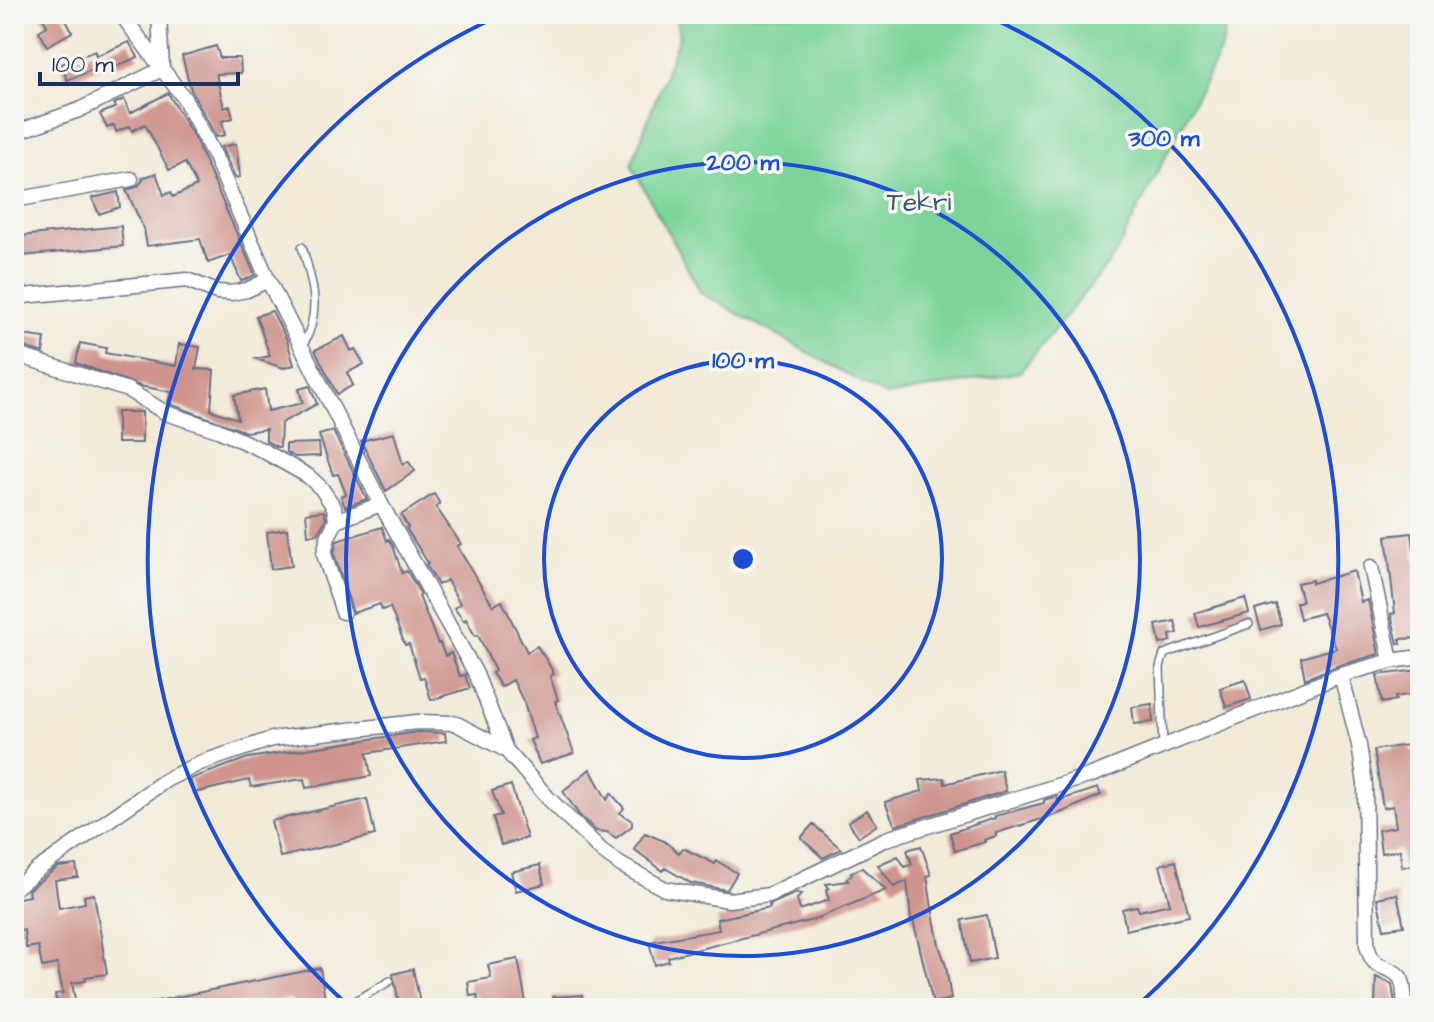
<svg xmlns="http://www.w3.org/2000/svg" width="1434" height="1022" font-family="'Architects Daughter',sans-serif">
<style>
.green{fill:#7cd499;stroke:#4c827c;stroke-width:2}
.building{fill:#ce948d}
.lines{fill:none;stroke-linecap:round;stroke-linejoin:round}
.lane-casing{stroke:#667088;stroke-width:10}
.street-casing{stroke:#667088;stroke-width:17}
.lane{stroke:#fff;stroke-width:7}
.street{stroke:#fff;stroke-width:14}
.ring{fill:none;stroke:#1d4ed8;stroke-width:4}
.labels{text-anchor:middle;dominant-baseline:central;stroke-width:7;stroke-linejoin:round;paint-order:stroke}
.park-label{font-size:26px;fill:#33586d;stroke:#f6f6f2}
.centre{fill:#1d4ed8;stroke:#f6f6f2;stroke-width:4}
.ring-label{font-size:24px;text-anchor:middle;font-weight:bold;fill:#1d4ed8;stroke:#f6f6f2;stroke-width:7;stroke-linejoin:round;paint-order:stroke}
</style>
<rect width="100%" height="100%" fill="#f6f6f2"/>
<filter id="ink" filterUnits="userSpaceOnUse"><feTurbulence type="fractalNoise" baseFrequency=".0125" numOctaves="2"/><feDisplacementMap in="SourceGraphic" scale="16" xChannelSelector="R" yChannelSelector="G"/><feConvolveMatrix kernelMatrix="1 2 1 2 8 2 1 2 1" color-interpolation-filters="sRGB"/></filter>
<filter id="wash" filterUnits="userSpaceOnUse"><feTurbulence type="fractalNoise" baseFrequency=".006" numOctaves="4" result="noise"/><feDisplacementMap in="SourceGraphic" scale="32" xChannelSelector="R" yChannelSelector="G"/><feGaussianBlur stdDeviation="1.8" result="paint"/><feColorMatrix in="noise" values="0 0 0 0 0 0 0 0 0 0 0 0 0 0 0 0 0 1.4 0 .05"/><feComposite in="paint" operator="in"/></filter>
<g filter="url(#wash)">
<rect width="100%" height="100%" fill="#f2ead7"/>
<path class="green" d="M676,14H1228L1222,48L1113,258L1020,372L886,396L701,293L631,165L679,37Z"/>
<g id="blocks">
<path class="building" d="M41,14H63L72,32L47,46L39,31L47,26Z
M129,42L138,57L112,68L110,63L67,80L61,64L95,51L96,56Z
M216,46L220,58H240L241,73L216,74L224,108L230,106L233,118L222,121L225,135L216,137L191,90L182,56Z
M168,93L196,141L255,275L244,280L241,281L230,255L208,263L200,239L147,246L144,229L126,190L137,187L143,180L142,178L156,173L164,195L171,192L173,197L197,186L185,163L169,170L145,124L132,131L130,126L116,132L114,125L107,128L100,114L116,107L114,104L124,99L130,113Z
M236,144L240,177L235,178L221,147Z
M118,192L120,207L99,214L92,198Z
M121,226L123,246L22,256L20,236Z
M272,311L287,340L294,365L284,368L256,359L270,356L256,316Z
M14,334L45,338L43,353L14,344Z
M344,336L351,351L355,349L364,364L347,373L353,385L337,394L315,350Z
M80,343L106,348L105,353L176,366L179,344L200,347L196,369L214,370L211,410L238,419L234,395L265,389L268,411L303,403L299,389L310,386L317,404L281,423L280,447H277L266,441V429L246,432L170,404L168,402L171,392L140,386L76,363Z
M117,412H142V443H117Z
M333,431L367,499L345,507L341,496L346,494L338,474L333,475L319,435Z
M394,433L403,465L408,461L415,471L386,491L361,441Z
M319,443L320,456L295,457L286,452V444Z
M434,494L440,504L436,507L461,544L457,546L493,606L502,601L527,652L537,646L547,661L554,674L550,676L558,700L555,701L574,753L540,764L530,740L535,738L524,703L513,680L501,687L492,673L495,671L478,635L475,636L466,619L464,621L454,608L460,604L447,580L438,585L426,564L428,563L406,528L408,527L401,515Z
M324,511L326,519L318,534L308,535L306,513Z
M382,527L387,541L389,539L393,546L402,573L407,571L421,595L419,596L438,644L440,643L445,656L451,653L460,676L465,675L470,688L431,700L424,677L420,678L409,644L405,645L390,607L382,610L380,604L353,613L334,554L337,541Z
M287,529L292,566L271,569L267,532Z
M1412,533L1417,571L1420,570V638L1400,639L1401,644H1398L1391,614L1395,613L1386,536Z
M1354,571L1361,602L1368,600L1379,654L1337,666L1305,679L1301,658L1336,648L1322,613L1300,619L1296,603L1302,601L1297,583L1312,580V583Z
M1245,598L1249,613L1199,627L1195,613Z
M1275,604L1281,624L1261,630L1255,610Z
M1175,621L1178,633L1170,635L1171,641L1160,644L1156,625Z
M1419,670L1420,693L1395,697L1396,700L1382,703L1377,675Z
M1245,680L1251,699L1226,707L1220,688Z
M1152,704L1153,722L1134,724L1132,707Z
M417,732L445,733L446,741L367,753L371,776L306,788L304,779L251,787L249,780L194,793L190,779L248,758Z
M1407,745L1415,754H1420V864L1402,867L1400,850L1381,853L1378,830L1396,827L1393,806L1383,808L1374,750Z
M590,769L607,800L611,793L624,808L620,813L632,821V826L616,838L607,832L596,831L579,815L563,791Z
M1001,770L1006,791L895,826L885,802L922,791L920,780L944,778L945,784Z
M511,785L527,838L501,845L493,817L501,815L492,791Z
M1098,788L1101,795L1058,814L996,833V836L984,840L985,842L955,851L950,833L995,818V816L1044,803V800L1057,796L1058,801Z
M367,799L375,835L280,857L271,821Z
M867,810L877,825L859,837L848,822Z
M813,824L841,849L823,858L801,838Z
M645,833L664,841L679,853L683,848L715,864L717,861L737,873L727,890L691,883L665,868L663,871L634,849Z
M921,846L931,875L927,876L932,908L939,945L946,966L951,999L933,1003L913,920H911L907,881L894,887L878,865L898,856L905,867L912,864L907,850Z
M1176,861L1189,916L1126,930L1122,909L1137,906L1139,911L1170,904L1160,865Z
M76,865L78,877L55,880L59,908L85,903L84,896L94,894L107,974L85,977L86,981L72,983L76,1005L58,1008L55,994L63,993L57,964L42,967L38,946L26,948L24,930L14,932V899L29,896L28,890L58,867Z
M540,865L544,884L516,891L511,872Z
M862,868L886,890L813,920L668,957L669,961L655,965L649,942L719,930L717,919L770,908L769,905L796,893L802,894L797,899L800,910L817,904L829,900L826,891L829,888L826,884L848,881L846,879L852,875L851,872Z
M1397,894L1404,926L1384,929L1377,898Z
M987,915L995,958L970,963L962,920Z
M518,959L527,1008H479L477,995L470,996L468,982L491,978L488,965Z
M320,968L326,1005L293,1008L291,999L198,1008H147V1003Z
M413,969L421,1008H400L393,974Z
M1376,977L1392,984L1395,1004H1375Z
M582,995V1007L554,1008L553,997Z"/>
</g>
</g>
<g filter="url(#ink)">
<use href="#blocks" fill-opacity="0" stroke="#667088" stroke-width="2"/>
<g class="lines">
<g class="lane-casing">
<path id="lane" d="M302,247C313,283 322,311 303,345
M1163,746L1160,667L1164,654L1249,624
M343,1008L390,981"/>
</g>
<g class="street-casing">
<path id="street" d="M121,14L184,98L215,157L268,280L381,504L476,674L506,750L548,798L602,851L621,865L665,889L729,900L769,895L886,839L1092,775L1341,675L1391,661L1420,657
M14,133L79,110L162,69L159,14
M14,200L131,179
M14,297L187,280L217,292L231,293L247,290L268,280
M14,354L128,390L166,413L218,430L262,450L308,476L321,488L334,507L336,521L328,537L324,554L343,612
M336,521L381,504
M1371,567L1391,661
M1341,675L1359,745L1365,784L1367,945C1374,974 1385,962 1399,976C1405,982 1404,999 1405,1008
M1416,741H1420
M14,889L37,870L166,780L200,763L272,739L417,722L455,723L506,750"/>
</g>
<use href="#lane" class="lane"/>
<use href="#street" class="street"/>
</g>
</g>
<g class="ring">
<circle cx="743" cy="559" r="199"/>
<circle cx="743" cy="559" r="397"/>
<path d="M348 1005A596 596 0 0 1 501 15M985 15A596 596 0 0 1 1138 1005"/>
</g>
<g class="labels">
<g class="park-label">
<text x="919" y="202">Tekri</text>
</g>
</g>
<circle cx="743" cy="559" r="12" class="centre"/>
<g class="ring-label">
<text x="1164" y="146">300 m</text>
<text x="743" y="170">200 m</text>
<text x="743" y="368">100 m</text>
</g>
<rect width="1434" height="1022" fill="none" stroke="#f6f6f2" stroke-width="48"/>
<path d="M40 72v12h198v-12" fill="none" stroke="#1b2f5e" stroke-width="4"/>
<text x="52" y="72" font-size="24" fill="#1b2f5e" stroke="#f6f6f2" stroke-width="6" paint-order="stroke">100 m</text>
</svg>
